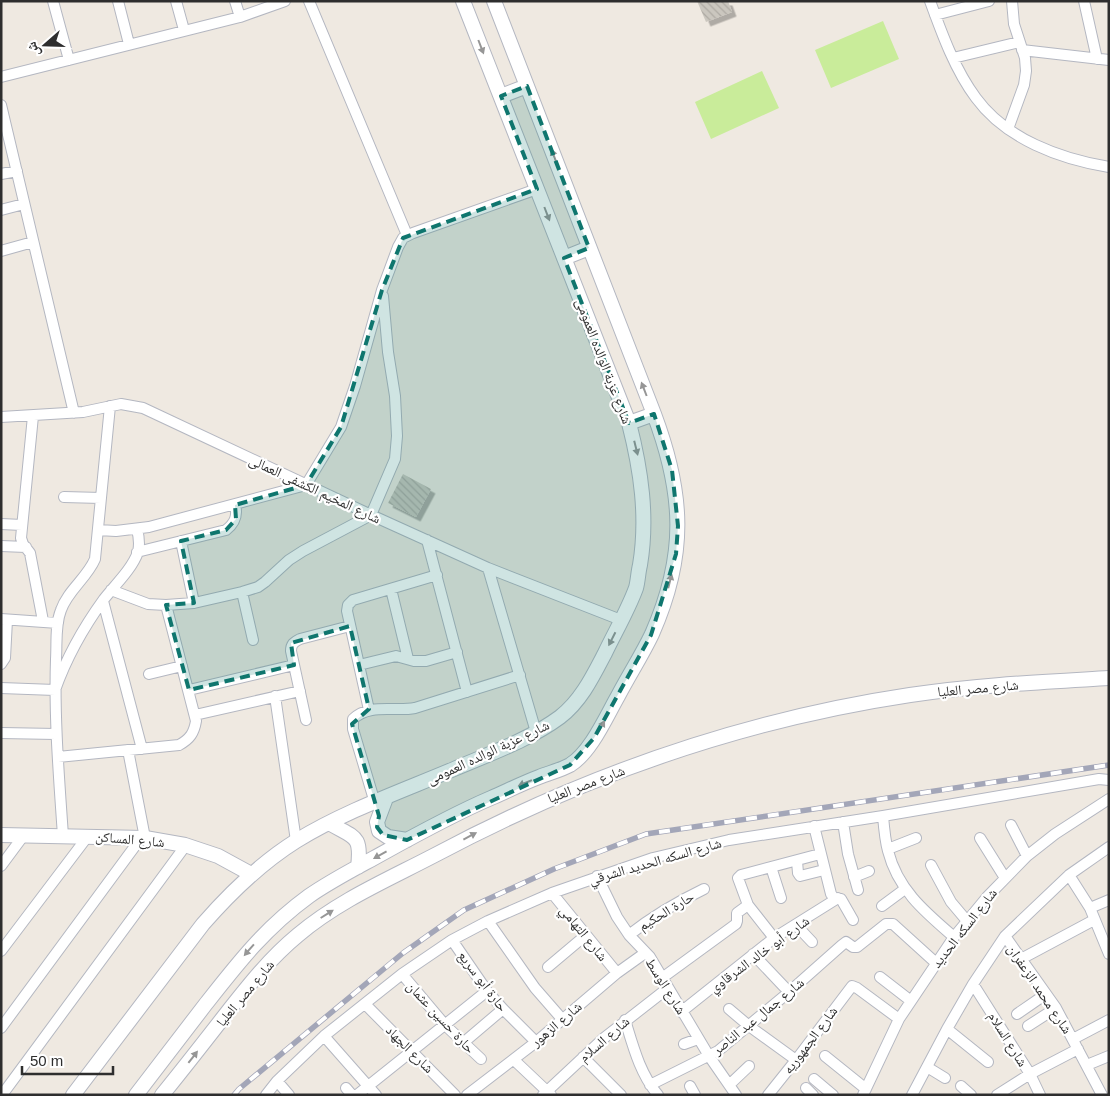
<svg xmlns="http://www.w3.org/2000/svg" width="1110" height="1096" font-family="Arial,'Noto Naskh Arabic',sans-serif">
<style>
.pitch{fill:#c9ec9a}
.building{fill:url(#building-back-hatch);filter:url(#shadow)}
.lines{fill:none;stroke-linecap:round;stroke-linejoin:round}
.street-casing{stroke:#b4b7c1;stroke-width:12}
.secondary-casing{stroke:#b4b7c1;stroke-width:16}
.street{stroke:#fff;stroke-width:10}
.secondary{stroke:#fff;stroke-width:14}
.rail-casing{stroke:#a3a6b8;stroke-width:5.5}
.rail{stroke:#fff;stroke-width:4;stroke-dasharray:11;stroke-linecap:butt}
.oneway{fill:#969696}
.marked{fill:#0f766e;fill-opacity:0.2;stroke:#0f766e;stroke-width:4;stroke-dasharray:10 6;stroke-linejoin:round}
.labels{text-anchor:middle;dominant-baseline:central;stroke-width:4.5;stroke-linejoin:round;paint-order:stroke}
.street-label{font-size:14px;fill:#2e2e2e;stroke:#fff}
</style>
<defs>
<pattern id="building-back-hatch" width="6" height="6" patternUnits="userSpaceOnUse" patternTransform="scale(1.25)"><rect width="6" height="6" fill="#cbc7bf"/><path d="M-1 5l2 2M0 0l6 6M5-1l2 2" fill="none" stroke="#afaba4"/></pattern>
<filter id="shadow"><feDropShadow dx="4.5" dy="4.5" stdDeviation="0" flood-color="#0004"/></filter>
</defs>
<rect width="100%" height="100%" fill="#efe9e1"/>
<path class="pitch" d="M883,21L899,59L831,88L815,50Z
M762,71L779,108L711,139L695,102Z"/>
<path class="building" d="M697,1H728L732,12L706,22Z
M403,474L431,489L416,517L388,503Z"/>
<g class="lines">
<g class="street-casing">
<path id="street" d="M53,1L69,60
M118,1L129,44
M176,1L184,30
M235,1L240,17
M309,1L407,235
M930,1C942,34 955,70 976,98C1006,139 1060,159 1109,167
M1084,1L1097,59
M935,15L989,1
M1022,50L1109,60
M953,58L1019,42
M1,77L240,17L285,1
M1,105L74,413
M1008,129L1024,85L1026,71L1025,58L1014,24L1012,1
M1,174L17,171
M1,210L24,204
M1,251L33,242
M33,416L21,538L23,544L30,553L43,621
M1,417L83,412L121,404L143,408L371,515L488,568L621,620
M64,497L101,498
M1,524L22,525
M98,530L116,531L149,527L306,485L341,427L355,386L382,290L398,247L403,238L413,233L537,189
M427,540L467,692
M181,541L194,603
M1,546L26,547
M137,552L226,530C235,523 238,516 235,505
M488,568L536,732
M391,589L408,659
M111,590L148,604L166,605L194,603L242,592L258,587L265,582L289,560L303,551L371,515L395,459L397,436L395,396L388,352L383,296
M242,592L253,640
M103,601L142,749
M1,619L58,623
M1,664L5,658L7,620
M359,665L396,656L414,661H426L457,652
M149,674L182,666
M1,688L55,690C67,656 83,628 104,599C115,585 132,569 138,552C140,544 139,537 137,529
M189,690L294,665
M275,696L296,841
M369,710L347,611L348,605L353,600L437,575
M195,715L300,691
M306,720L291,651C291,644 294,642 300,639L350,626
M1,733L56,734
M128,750L145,838
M58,757L179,745C190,739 194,733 196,721L166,605
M375,803L353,729V719C370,703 394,712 415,708L520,675
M883,816C884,828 885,840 888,851C898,890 925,912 954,937
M843,822L848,854L858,890
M1011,825L1027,856
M814,826L831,894L834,898L841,899L853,920
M63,836C59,777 54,718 56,659C57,643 55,625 61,610C68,590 87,578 95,559L110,406
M980,838L1005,878
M888,849L916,838
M797,861L798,873L800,876L824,870
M931,865L951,902L967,921
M1,866L24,835
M771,867L781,898
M1069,875L1090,908L1109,954
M597,876L617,917L629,935L650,957L709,1056L736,1095
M854,877L869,871
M552,893L617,973
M882,906L905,889
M1090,908L1109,900
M488,921L535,988L562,1019
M796,925L812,942
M629,935C653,916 677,902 704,889
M1005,936L1056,1008L1102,1095
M774,938L748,905L738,878L741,875L820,854
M452,940L487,991L503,1009L536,1042
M1,951L88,836
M753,954L789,992
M1021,959L1094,920
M548,967L586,935
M402,974L445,1025L481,1059
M880,977L911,1001
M662,978L736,924L737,921V913L748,905
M973,984L1030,1074L1040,1095
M365,1004L455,1095
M729,1009L749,1026L796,1060
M681,1012L774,938L838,898
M1017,1014L1046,994
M625,1020C633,1046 640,1074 658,1095
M1028,1026L1056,1008
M1,1028L141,838
M947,1029L988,1062
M324,1036L376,1095
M1073,1039L1109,1020
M463,1043L503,1009
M684,1044L698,1039
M825,1056L866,1089
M583,1057L621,1095
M514,1060L551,1095
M1087,1065L1109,1056
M927,1067L945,1078
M814,1079L833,1095
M277,1081L289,1095
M650,1085L718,1051L789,992L842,945L846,942L853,947H857L886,924H893L936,963
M729,1085L749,1066
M690,1086L695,1095
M961,1086L971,1095
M346,1088L352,1095
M806,1088L813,1095
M2,1095L186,845
M266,1095L277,1081L324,1036L402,974L452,940L488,921L552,893L653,858L729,840L883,816L1099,779L1109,780
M357,1095L487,991
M467,1095L536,1042L617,973L645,953
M543,1095L604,1038L668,988
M768,1095L796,1060L852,986L857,988L899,1019
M863,1095L899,1019L954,937L987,897L1027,856L1055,834L1109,799
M912,1095L947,1029L973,984L1005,936L1069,875L1109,847
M997,1095L1030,1074L1078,1049"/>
</g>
<g class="secondary-casing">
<path id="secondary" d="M501,96L527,86
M564,258L589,248
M629,423L654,414
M386,798L377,822L379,831L388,837L407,840
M329,823C354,838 362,834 358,867
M1,835L145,838L185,845L218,856L251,874
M73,1095L203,924C231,892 261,863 296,841C345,811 402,791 454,769C489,754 529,740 560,717C581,701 593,676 605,653C615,632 628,610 636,588C638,581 638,573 640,565C648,517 641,470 629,423L463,1
M136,1095C159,1065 182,1035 205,1005C238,963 265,928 309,896C329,882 352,870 374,858C412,837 451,815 491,798C507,791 523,783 539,777C549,773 561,770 570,765C591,752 606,717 618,696C629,675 642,655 652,634C687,555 684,494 654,414L494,1
M162,1095C184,1068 205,1041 226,1014C248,986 270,958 298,935C338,901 387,880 433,856C581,777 743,720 910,695C976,685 1042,682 1109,678"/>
</g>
<use href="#street" class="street"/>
<use href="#secondary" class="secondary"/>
<g class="rail-casing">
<path id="rail" d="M234,1095L239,1089L403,953L464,910L554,869L646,834L1109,765"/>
</g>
<use href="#rail" class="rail"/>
</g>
<defs><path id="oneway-solid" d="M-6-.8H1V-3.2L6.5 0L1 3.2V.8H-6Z" transform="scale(1.25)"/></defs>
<g class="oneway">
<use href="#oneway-solid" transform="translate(481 47) rotate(69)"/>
<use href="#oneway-solid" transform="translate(554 156) rotate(-111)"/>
<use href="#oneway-solid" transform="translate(547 214) rotate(69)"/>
<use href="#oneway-solid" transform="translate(644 389) rotate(-111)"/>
<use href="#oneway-solid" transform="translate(636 448) rotate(76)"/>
<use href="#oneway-solid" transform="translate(670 581) rotate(-76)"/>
<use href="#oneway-solid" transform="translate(612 639) rotate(117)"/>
<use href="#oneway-solid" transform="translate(601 727) rotate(-60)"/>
<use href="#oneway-solid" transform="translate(525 783) rotate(157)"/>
<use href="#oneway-solid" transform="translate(470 836) rotate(-28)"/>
<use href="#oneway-solid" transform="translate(380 855) rotate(151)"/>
<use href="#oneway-solid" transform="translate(327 914) rotate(-32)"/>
<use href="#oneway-solid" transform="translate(249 950) rotate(131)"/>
<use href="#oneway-solid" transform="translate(193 1057) rotate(-52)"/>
</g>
<path class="marked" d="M527,86L589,248L564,258L629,423L654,414L672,470L678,526L676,554L651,635L594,738L570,765L407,840L383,835L377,827L379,816L352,724L369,709L350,626L291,643L294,665L189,690L166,605L194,603L181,541L226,530L236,519L235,505L306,485L341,427L382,290L403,238L537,189L501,96Z"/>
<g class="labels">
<g class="street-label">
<text transform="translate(604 361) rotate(69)">شارع عزبة الوالده العمومى</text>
<text transform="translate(315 489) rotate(25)">شارع المخيم الكشفى العمالى</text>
<text transform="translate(978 688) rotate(-5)">شارع مصر العليا</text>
<text transform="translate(488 752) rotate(-25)">شارع عزبة الوالده العمومى</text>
<text transform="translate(586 784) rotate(-21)">شارع مصر العليا</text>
<text transform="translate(130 839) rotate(5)">شارع المساكن</text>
<text transform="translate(655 861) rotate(-16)">شارع السكه الحديد الشرقي</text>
<text transform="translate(666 911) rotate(-31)">حارة الحكيم</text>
<text transform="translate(964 928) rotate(-52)">شارع السكه الحديد</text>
<text transform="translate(584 933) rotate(51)">شارع التهامي</text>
<text transform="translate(759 954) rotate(-36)">شارع أبو خالد الشرقاوي</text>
<text transform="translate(483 981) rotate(53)">حارة أبو سريع</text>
<text transform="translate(666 986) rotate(58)">شارع الوسط</text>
<text transform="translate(1040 989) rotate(56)">شارع محمد الزعفران</text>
<text transform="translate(245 993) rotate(-50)">شارع مصر العليا</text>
<text transform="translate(758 1016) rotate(-39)">شارع جمال عبد الناصر</text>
<text transform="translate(441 1017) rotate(47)">حارة حسين عثمان</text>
<text transform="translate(556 1024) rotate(-40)">شارع الزهور</text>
<text transform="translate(604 1039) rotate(-41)">شارع السلام</text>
<text transform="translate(1008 1039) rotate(58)">شارع السلام</text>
<text transform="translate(810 1040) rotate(-53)">شارع الجمهوريه</text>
<text transform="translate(410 1049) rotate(45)">شارع الجهاد</text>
</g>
</g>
<rect width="1110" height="1096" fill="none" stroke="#2e2e2e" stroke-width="5"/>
<g transform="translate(45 45) rotate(250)" stroke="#ffffff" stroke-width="4" paint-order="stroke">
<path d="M0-4L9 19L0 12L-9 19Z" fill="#2e2e2e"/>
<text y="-8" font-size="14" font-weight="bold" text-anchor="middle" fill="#2e2e2e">ش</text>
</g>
<path d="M22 1066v8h91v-8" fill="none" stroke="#2e2e2e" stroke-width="2.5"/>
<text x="30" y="1066" font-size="15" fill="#2e2e2e" stroke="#ffffff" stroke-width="4" paint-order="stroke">50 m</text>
</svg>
